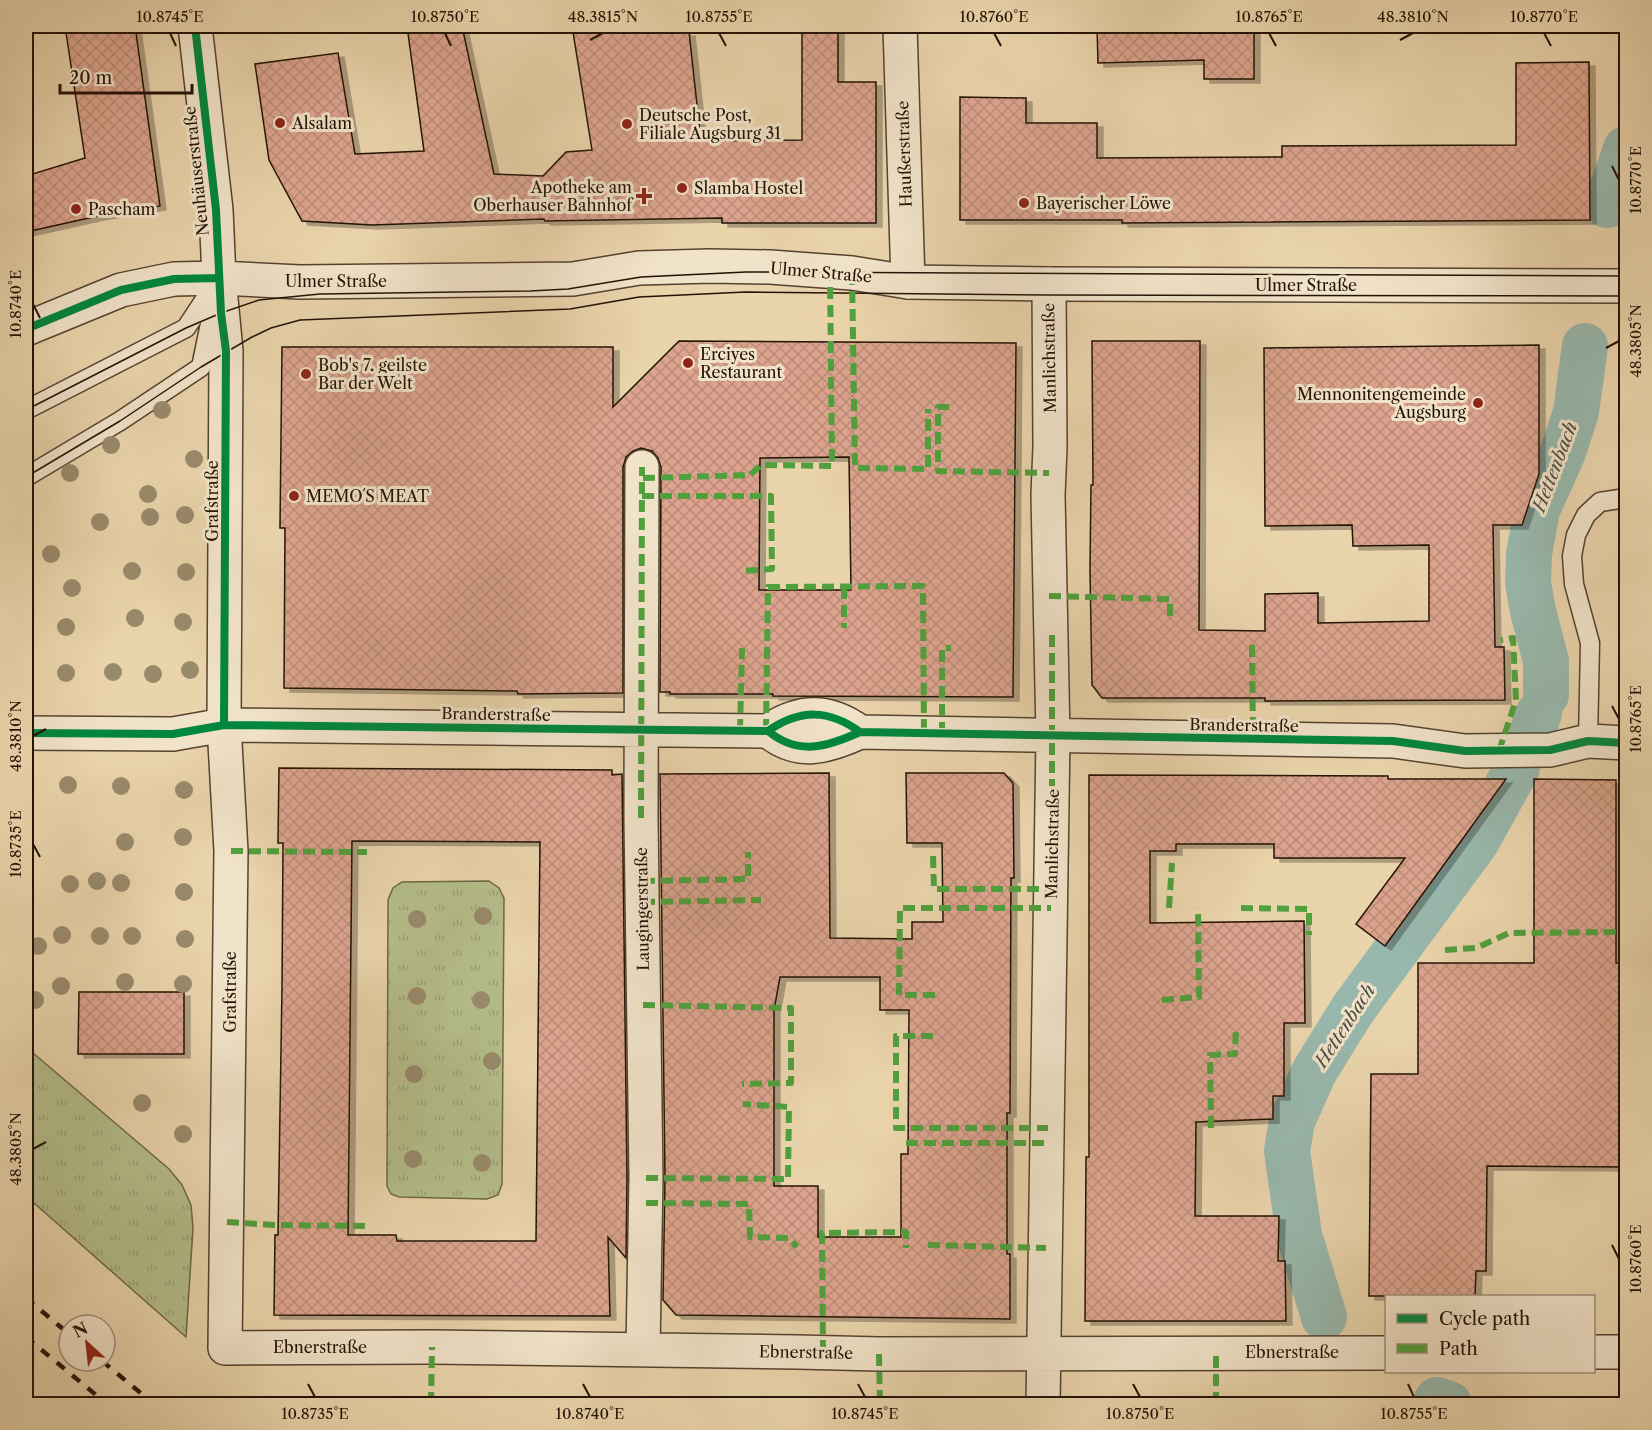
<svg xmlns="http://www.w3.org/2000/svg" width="1652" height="1430" font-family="'Libre Caslon Text',serif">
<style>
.park{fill:url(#park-tufts);stroke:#6c6848;stroke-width:1.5}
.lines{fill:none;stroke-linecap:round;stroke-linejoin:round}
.canal{stroke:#98b8ad;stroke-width:46}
.building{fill:url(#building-cross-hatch);stroke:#231206;stroke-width:1.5;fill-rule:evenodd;filter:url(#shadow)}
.service-casing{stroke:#554230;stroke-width:21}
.minor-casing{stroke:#554230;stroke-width:36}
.tertiary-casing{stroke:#554230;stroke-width:36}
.service{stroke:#f1e3c9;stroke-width:18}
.minor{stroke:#f1e3c9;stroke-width:33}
.tertiary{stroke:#f1e3c9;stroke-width:33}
.tram{stroke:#231206;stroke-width:1.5}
.rail{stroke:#231206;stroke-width:4.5;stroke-dasharray:10 10;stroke-linecap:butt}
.quiet{stroke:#50a03d;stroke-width:6;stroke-dasharray:12 6;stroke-linecap:butt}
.cycleway-casing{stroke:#f1e3c9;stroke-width:11}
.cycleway{stroke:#00873e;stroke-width:8}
.tree{fill:#998a6b}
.ticks{fill:none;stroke:#231206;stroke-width:2}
.poi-dot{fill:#8f2418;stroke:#f1e3c9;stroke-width:2}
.labels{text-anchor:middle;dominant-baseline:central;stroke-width:6;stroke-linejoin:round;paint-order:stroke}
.poi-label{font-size:16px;fill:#231206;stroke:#f1e3c9;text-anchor:start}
.street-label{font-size:16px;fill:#231206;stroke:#f1e3c9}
.water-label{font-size:18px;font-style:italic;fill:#4c4c40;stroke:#f1e3c9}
.neatline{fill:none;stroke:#231206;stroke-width:2}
.ticks-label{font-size:15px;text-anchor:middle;fill:#231206}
</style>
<defs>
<pattern id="park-tufts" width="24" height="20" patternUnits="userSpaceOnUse" patternTransform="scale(1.5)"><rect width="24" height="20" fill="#b4bd8b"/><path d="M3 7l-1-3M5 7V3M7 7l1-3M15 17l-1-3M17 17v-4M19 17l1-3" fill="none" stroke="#9aa176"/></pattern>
<pattern id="building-cross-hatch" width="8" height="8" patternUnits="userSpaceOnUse" patternTransform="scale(1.5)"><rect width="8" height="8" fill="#dca48e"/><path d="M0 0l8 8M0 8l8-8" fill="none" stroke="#bc8c79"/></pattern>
<filter id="shadow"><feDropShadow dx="6" dy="4" stdDeviation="0" flood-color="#0004"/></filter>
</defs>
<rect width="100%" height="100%" fill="#ead4ac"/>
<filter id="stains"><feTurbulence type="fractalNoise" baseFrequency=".00333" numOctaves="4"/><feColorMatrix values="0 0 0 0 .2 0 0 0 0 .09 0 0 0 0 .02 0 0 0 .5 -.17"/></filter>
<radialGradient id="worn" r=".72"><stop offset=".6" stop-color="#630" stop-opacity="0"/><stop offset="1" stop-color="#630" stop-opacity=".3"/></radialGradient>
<path class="park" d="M489,881L499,888L504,898L502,1184L498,1195L487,1199L399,1197L391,1194L387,1186L388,900L393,888L402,882Z
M26,1047L169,1169L182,1185L191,1205L193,1228L186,1337L26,1196Z"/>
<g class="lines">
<path class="canal" d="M1607,205L1626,149
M1546,695V661L1533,611L1528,583L1529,554L1537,510L1563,452L1576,412L1585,346
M1532,733L1539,713
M1324,1317L1299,1235L1287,1151L1292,1121L1314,1072L1353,1009L1476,842L1517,768
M1437,1400L1449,1404"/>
</g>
<path class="building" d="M65,26H135L160,206L98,216L26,232V176L85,158Z
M407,26H462L494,174L543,176L566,152L592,150L572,26H684L685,33L689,32L701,141L802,140V26H838V82H876V223H722V218L545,221L544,219L372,225L302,221L269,160L255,64L338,53L355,154L424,151Z
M1097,26H1254V79H1204V60L1098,63Z
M1589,62L1590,220L1122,223V220H960V97L1026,98V123H1097V158L1282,157V146L1516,145V63Z
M679,341L1016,343L1013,697L773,696V694H670V692H660L661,467L658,458L652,451L641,448L633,451L626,457L623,467V693L518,694L517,691L284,688L285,528H280L282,347H613V407ZM849,457L851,590H759L760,458Z
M1092,341H1200L1199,630L1265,631V594L1318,593V623L1429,621V545L1353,546L1352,525L1265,526L1264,348L1539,345V474L1522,525H1493L1495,647H1504L1505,700L1265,701V698H1102L1092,685L1090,569L1091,485H1093Z
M279,768L612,770V775L622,774L627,1178L626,1258L608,1237L610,1316L274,1315L275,1235H278L282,988L283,843H278ZM352,841L540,842L536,1241H397L396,1235H348Z
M829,773L830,938L912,939V922H943L942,843H907L906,773H1004L1013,783L1014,878H1011L1010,1113H1007V1254H1010V1319L676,1315L663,1300L665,1178L660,774ZM780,977H880V1010H909L908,1154H901V1237H818V1186H774V1010Z
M1089,775L1388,776V779H1506L1385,946L1356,924L1405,858H1274V844H1176V851H1150V923L1304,921L1305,1023H1284V1096H1273V1119L1196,1122L1195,1216H1279L1278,1261H1285L1286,1321H1085L1086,1157H1089Z
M1534,779L1616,780V963H1626V1167L1487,1166L1486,1271H1476L1475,1296H1369L1371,1074H1418V963H1534Z
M79,992H184V1054H78Z"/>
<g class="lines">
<g class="service-casing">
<path id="service" d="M26,410L186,328L213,287
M26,477L120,421L201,367L213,309
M1588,741L1590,643L1574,584L1572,556L1576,535L1586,515L1600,502L1626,498"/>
</g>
<g class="minor-casing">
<path id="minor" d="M900,26L908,282
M219,278L226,351L224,725L231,851L225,1348L432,1347L797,1352L879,1354L1386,1353
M642,467L641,818L646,1178L643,1350
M768,731C798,756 827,747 860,732L1393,741L1465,751L1550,750L1588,741L1626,743
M26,733L173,734L224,725L768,731C800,709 829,709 860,732
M1594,1352H1626
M1043,1404L1053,736L1048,495L1050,447L1049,284"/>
</g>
<g class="tertiary-casing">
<path id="tertiary" d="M195,26L216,210L219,278
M26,329L121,290L174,279L219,278L300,282L573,279L639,268L710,266L770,267L852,273L908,282L1049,284L1626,286"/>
</g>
<use href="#service" class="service"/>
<use href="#minor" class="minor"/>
<use href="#tertiary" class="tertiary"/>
<path class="tram" d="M26,410L186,328L221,313L259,300L320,294L530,291L568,289L641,277L746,272L1626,276
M26,477L120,421L201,367L252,337L271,328L300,320L570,309L639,297L746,292L1048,295L1626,296"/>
<path class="rail" d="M26,1298L69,1334
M26,1337L107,1404
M102,1361L154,1404"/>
<path class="quiet" d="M852,273L855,468L928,469V409
M949,407H938V471L1049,473
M643,478L750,475L761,465L832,466L830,273
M642,496H771L772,569L743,571
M844,587V628
M1049,596L1170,599V619
M1052,635V786
M1252,645L1253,738
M740,731L742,648
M766,731L768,587L923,586L924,734
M942,734V648H951
M1499,751L1516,700L1513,638L1501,640
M641,818L642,467
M231,851L367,852
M933,856L934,889H1051
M643,881L748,879V852
M643,902L761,900
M1169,908L1172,863
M1241,908L1309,909V935
M1445,950L1476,948L1509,933L1626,932
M935,995H899L900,908H1051
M1162,1000L1199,997L1198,908
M643,1005L791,1008V1083L742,1084
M933,1036H896V1128H1048
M1211,1128L1210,1055L1235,1054L1236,1026
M906,1143H1048
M646,1178L788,1179L789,1107L743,1104
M646,1203L749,1204L750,1237L789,1238L797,1247
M227,1222L274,1225L369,1226
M928,1245L1046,1248
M823,1352L822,1233L906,1232V1248
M879,1354L880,1404
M431,1404L432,1347
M1216,1404V1352"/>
<g class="cycleway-casing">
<path id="cycleway" d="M195,26L216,210L221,313L226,351L224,725
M26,329L121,290L174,279L219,278
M768,731C798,756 827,747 860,732L1393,741L1465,751L1550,750L1588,741L1626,743
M26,733L173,734L224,725L768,731C800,709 829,709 860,732"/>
</g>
<use href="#cycleway" class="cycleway"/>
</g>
<g class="tree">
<circle cx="162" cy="410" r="9"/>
<circle cx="111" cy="445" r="9"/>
<circle cx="194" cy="459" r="9"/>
<circle cx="70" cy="473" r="9"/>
<circle cx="148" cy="494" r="9"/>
<circle cx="185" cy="515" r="9"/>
<circle cx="150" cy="517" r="9"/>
<circle cx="100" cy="522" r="9"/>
<circle cx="51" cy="554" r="9"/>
<circle cx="132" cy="571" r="9"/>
<circle cx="186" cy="572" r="9"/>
<circle cx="72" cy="588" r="9"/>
<circle cx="135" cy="618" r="9"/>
<circle cx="183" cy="622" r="9"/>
<circle cx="66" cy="627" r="9"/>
<circle cx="190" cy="670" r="9"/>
<circle cx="113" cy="672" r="9"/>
<circle cx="66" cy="673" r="9"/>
<circle cx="153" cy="674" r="9"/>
<circle cx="68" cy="785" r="9"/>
<circle cx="121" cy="786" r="9"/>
<circle cx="184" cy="790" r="9"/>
<circle cx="183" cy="837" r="9"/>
<circle cx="125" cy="842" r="9"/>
<circle cx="97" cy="881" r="9"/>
<circle cx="121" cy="883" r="9"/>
<circle cx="70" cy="884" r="9"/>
<circle cx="184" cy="892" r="9"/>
<circle cx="483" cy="916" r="9"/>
<circle cx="417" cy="919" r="9"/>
<circle cx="62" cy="935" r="9"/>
<circle cx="100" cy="936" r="9"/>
<circle cx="132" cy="936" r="9"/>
<circle cx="185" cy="939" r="9"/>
<circle cx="38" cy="946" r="9"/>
<circle cx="125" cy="982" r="9"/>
<circle cx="183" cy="984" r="9"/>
<circle cx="61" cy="986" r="9"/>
<circle cx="417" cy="996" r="9"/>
<circle cx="35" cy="1000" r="9"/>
<circle cx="481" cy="1000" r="9"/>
<circle cx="492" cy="1061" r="9"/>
<circle cx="414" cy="1074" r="9"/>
<circle cx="142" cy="1103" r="9"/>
<circle cx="183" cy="1134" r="9"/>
<circle cx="413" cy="1159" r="9"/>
<circle cx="482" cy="1163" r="9"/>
</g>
<path class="ticks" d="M170,33L176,46M445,33L451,46M719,33L726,46M994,33L1001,46M1269,33L1276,46M1544,33L1551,46M590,40L603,33M1400,40L1413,33M1612,166L1619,180M33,304L40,318M1606,348L1619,341M1612,706L1619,719M33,736L46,729M33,844L40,857M33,1149L46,1142M1612,1245L1619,1259M308,1384L315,1397M583,1384L590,1397M858,1384L865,1397M1133,1384L1140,1397M1408,1384L1414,1397"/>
<g class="poi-dot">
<circle cx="280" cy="123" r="6"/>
<circle cx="627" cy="124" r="6"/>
<circle cx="682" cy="188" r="6"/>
<path d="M641 187h6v6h6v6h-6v6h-6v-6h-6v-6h6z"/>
<circle cx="1024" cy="203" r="6"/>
<circle cx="76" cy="209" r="6"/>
<circle cx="688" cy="363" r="6"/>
<circle cx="306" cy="374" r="6"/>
<circle cx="1478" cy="403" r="6"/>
<circle cx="294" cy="496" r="6"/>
</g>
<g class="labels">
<g class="poi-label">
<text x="639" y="115">Deutsche Post,<tspan x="639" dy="18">Filiale Augsburg 31</tspan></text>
<text x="292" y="123">Alsalam</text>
<text x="632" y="187" text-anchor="end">Apotheke am<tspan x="632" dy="18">Oberhauser Bahnhof</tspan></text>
<text x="694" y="188">Slamba Hostel</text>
<text x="1036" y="203">Bayerischer Löwe</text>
<text x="88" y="209">Pascham</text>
<text x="700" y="354">Erciyes<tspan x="700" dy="18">Restaurant</tspan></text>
<text x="318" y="365">Bob's 7. geilste<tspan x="318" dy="18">Bar der Welt</tspan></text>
<text x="1466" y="394" text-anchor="end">Mennonitengemeinde<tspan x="1466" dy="18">Augsburg</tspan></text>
<text x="306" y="496">MEMO´S MEAT</text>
</g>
<g class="street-label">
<text transform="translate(904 154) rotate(-92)">Haußerstraße</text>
<text transform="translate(196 171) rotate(-96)">Neuhäuserstraße</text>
<text transform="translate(821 272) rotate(5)">Ulmer Straße</text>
<text x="336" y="281">Ulmer Straße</text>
<text x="1306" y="285">Ulmer Straße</text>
<text transform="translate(1049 358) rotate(-91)">Manlichstraße</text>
<text transform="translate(212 501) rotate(-90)">Grafstraße</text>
<text transform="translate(496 714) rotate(1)">Branderstraße</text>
<text transform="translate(1244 725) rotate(1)">Branderstraße</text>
<text transform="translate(1052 844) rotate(-89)">Manlichstraße</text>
<text transform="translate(642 909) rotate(-91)">Laugingerstraße</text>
<text transform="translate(230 992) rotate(-90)">Grafstraße</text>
<text x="320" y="1347">Ebnerstraße</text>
<text transform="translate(806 1352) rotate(1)">Ebnerstraße</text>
<text x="1292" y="1352">Ebnerstraße</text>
</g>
<g class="water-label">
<text transform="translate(1555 467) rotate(-69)">Hettenbach</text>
<text transform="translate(1345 1026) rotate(-57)">Hettenbach</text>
</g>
</g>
<rect width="1652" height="1430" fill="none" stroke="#ead4ac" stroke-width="66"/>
<rect x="1385" y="1295" width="210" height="78" fill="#f1e3c9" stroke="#9f8f7b" stroke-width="1.5"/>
<rect x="1397" y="1314" width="30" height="9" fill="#00873e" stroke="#9f8f7b" stroke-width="1.5"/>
<text x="1439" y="1325" font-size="18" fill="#231206">Cycle path</text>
<rect x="1397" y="1344" width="30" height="9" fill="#50a03d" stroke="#9f8f7b" stroke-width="1.5"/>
<text x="1439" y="1355" font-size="18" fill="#231206">Path</text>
<g transform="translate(87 1343) rotate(333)"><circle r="28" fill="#f1e3c9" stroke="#9f8f7b" stroke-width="1.5"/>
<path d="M0-4.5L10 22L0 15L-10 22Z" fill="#8f2418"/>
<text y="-9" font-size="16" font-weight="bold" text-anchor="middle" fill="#231206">N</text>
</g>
<path d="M60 84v9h132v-9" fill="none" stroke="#231206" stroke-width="3"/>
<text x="69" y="84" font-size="18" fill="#231206" stroke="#f1e3c9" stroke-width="4.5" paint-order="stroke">20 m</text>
<rect x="33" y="33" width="1586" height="1364" class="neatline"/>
<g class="ticks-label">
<text x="170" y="22">10.8745°E</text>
<text x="445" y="22">10.8750°E</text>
<text x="603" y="22">48.3815°N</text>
<text x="719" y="22">10.8755°E</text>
<text x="994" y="22">10.8760°E</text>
<text x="1269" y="22">10.8765°E</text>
<text x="1413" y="22">48.3810°N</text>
<text x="1544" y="22">10.8770°E</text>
<text transform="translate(1636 180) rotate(-90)" y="5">10.8770°E</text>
<text transform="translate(16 304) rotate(-90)" y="5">10.8740°E</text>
<text transform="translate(1636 341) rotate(-90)" y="5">48.3805°N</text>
<text transform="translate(1636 719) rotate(-90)" y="5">10.8765°E</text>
<text transform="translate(16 736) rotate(-90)" y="5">48.3810°N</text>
<text transform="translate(16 844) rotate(-90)" y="5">10.8735°E</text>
<text transform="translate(16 1149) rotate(-90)" y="5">48.3805°N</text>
<text transform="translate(1636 1259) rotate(-90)" y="5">10.8760°E</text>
<text x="315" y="1419">10.8735°E</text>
<text x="590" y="1419">10.8740°E</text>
<text x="865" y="1419">10.8745°E</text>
<text x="1140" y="1419">10.8750°E</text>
<text x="1414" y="1419">10.8755°E</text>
</g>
<rect width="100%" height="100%" filter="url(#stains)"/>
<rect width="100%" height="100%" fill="url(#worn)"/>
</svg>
